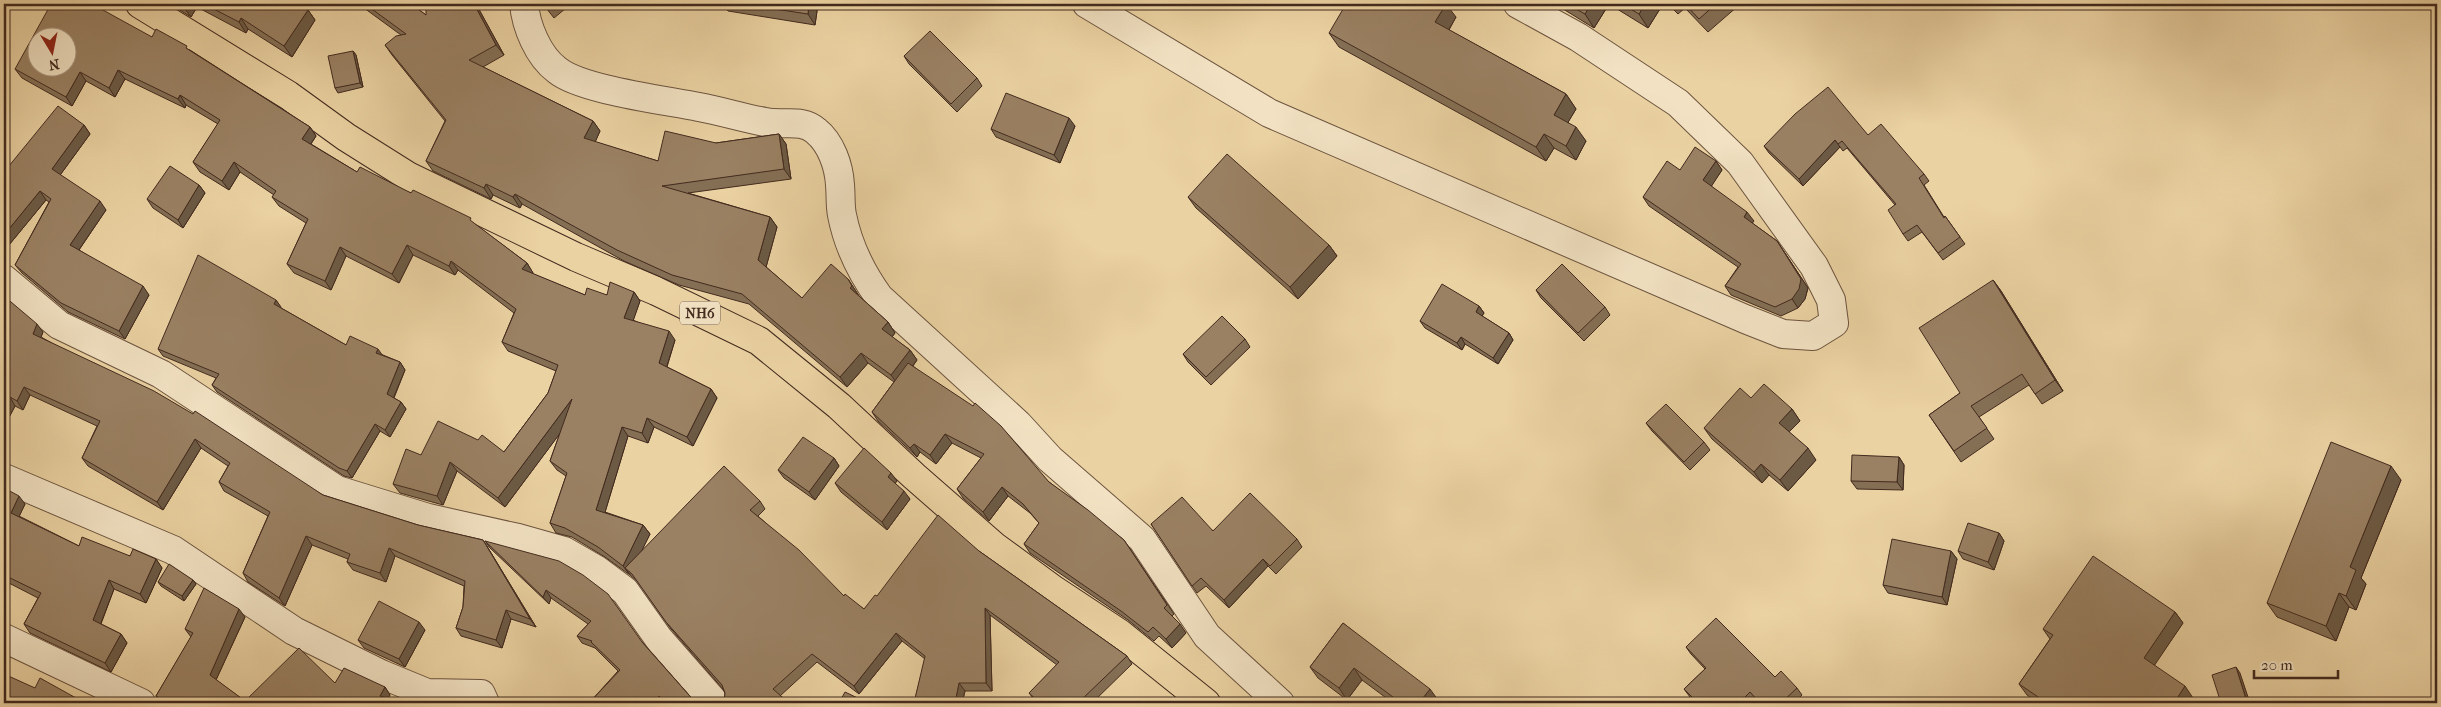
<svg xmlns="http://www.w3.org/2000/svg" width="2441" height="707" font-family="'IM FELL French Canon',serif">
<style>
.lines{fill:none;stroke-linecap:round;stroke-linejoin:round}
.minor-casing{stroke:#6c543f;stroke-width:30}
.highway-casing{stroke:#422a1e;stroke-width:30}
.minor{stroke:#f2e2c3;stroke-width:28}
.highway{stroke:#ebd2a2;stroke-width:28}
.wall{fill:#846f55;stroke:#422a1e}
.shaded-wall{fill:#6c5a45;stroke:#422a1e}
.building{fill:#9a8163;stroke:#422a1e;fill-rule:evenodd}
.labels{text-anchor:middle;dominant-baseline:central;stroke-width:5;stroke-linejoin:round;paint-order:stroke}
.shield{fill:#f2e2c3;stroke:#776150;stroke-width:1}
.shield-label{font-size:14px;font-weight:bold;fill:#422a1e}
</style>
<rect width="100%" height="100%" fill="#ebd2a2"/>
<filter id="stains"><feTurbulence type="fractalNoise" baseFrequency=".004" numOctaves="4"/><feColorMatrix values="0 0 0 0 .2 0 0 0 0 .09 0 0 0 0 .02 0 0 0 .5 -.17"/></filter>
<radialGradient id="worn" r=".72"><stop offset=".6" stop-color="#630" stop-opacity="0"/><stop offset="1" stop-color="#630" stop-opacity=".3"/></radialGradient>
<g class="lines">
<g class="minor-casing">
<path id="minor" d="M524,4C526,26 538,56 557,70C581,90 665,100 699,107C721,111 743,118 765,122C783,126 802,118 816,131C831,143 839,166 840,185C841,195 840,206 842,215C848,246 861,272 879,297L1018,424L1050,459L1142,539L1207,636L1280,703
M1087,4L1269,113L1745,319L1783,334L1813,336L1834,323L1831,300L1814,266L1740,163L1678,103L1578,37L1518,4
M4,279L59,325L161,374L337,490L428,518L518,538L564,551L597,570L625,591L659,639L715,703
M4,478L173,550L294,631L381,674L427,693L481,694L485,703
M4,638L141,703"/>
</g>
<g class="highway-casing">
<path id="highway" d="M140,4L288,95L346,137L408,176L576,257L656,291L759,341L839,406L914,476L994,546L1054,590L1119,633L1206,703"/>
</g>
<use href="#minor" class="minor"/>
<use href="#highway" class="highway"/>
</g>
<path class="wall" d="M170,4H265L271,7L308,10L315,20L292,57L248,29L246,33L197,7L191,17Z
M361,4H411L426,15L476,4L504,55L483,67L593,121L600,131L595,142L658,161L716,143L779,134L786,144L791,179L688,193L770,217L777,227L766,267L802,298L848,279L859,296L888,322L895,333L892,337L910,350L917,360L913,366L1049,482L1124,540L1174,614L1172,616L1186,633L1172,648L1159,636L1154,641L1128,620L1030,553L1024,544L1039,523L1030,513L1008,496L989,521L963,498L957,489L981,458L952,443L936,464L920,452L917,457L878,421L872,412L894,382L868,363L847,387L749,304L679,285L624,261L522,204L520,208L493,195L491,199L433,171L426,161L445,121L392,55L385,45L401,35L364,8Z
M543,4H571L554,18Z
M723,4H818L815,25L728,11Z
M1555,4H1609L1594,28Z
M1609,4H1663L1648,28Z
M1668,4H1736L1738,6L1708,32L1685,8L1678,14Z
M1456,17L1449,30L1566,94L1576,109L1568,122L1586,141L1576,160L1554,148L1546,161L1339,47L1329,33Z
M152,37L190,50L310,127L316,136L311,144L357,172L411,193L476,225L527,263L533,273V274L585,295H607L634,292L640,301L633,320L675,340L667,367L711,389L717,398L693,446L654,427L648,443L628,436L605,512L643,525L650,534L641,551L760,501L765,509L758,516L844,596L864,609L877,596L979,551L1127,656L1132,664L1092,703H1037L1029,693L1057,665L990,615L992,691H965L962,703H914L925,659L902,641L859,694L817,662L780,696L724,701L725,693L723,689L671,629L638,582L630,575L605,557L572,537L556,533L550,523L566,476L557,470L550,461L560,433L505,507L457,471L443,505L400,493L393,484L421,455L504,452L548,393L556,371L508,351L502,342L514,313L458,270L455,275L413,255L399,283L346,256L331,290L294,273L287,264L306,223L279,206L272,197L274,195L240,172L229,190L200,172L193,162L218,124L186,105L185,108L125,79L115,97L86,81L72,106L22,78L15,69Z
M353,51L356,55L363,87L338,93L335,88Z
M904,56L977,78L982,86L957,112L909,64Z
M84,125L90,134L60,175L106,210L79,250L149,295L125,339L68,312L22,273L15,265L49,202L46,200L4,251V172Z
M1075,126L1060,163L996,137L991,129Z
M1868,135L1924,174L1929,181L1924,185L1944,217L1945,216L1965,244L1943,260L1922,232L1908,241L1903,234L1895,205L1847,148L1843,151L1840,147L1803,186L1769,153L1764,146Z
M1716,161L1722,170L1711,186L1754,221L1752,223L1777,241L1808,288L1805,299L1798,308L1781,316L1731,295L1725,286L1738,267L1649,206L1643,197L1680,170Z
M199,185L205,193L183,228L153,208L147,199Z
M1188,197L1329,245L1337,256L1298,299L1196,208Z
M1993,280L2001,291L2063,391L2042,404L2029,385L1979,417L1994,439L1961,462L1929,415L1960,393Z
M1536,290L1605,307L1610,315L1584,341L1541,298Z
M4,296L43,332L41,337L323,495L418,525L483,540L488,548L536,627L511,619L502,648L461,636L456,628L463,607L464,586L395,556L386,582L353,570L347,562L348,559L312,545L285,606L248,582L243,573L268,516L224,491L219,482L228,466L201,448L163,510L88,466L82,458L97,426L30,395L23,410L15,406L4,427Z
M276,300L281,308L346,345L383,355L400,362L405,370L394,398L401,402L406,409L390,437L380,431L352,478L344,476L217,392L212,385L216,378L163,356L158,349Z
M1479,306L1484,313L1482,316L1509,333L1513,340L1498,364L1465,344L1462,350L1425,328L1420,321Z
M1245,339L1250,347L1211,385L1188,362L1183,354Z
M1751,398L1792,409L1800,421L1789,432L1816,460L1788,491L1769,475L1762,483L1712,439L1704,428Z
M1646,423L1704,442L1710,450L1690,470L1652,431Z
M1899,457L1904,465L1903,490L1857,489L1851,481Z
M834,458L839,466L815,500L784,478L778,470Z
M2401,480L2361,578L2366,584L2356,610L2349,607L2336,641L2277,617L2267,603Z
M897,481L895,483L910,499L887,530L841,492L835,483Z
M4,488L25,504L19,516L79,546L130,556L156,559L162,568L146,603L114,589L101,624L121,634L127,643L111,672L30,633L24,624L38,598L5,581L4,580Z
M1151,524L1297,539L1302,547L1276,574L1268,566L1229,608L1206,586L1197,593Z
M1999,533L2004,541L1994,570L1963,559L1958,551Z
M485,541L642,642L696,703H589L618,671L595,648L582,643L577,636L588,624L551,598L549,604L490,548Z
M1951,551L1957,559L1947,605L1888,593L1883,585Z
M193,580L196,584L184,601L161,586L158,582Z
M2175,612L2183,623L2154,665L2193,698L2189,703H2038L2027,695L2019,684L2050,639L2043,629Z
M245,617L216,680L245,701L335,683L385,687L390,695L388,698L402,703H161L156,696L191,637L185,629Z
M1343,623L1438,700L1436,703H1393L1362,680L1347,700L1318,678L1310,667Z
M425,630L405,667L364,648L358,640Z
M1686,647L1775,677L1797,688L1802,695L1794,703H1758L1755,700L1751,703H1696L1690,697L1684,689L1705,669L1691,654Z"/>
<path class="shaded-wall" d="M185,4H195L197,7L191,17L183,6Z
M474,4H476L504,55L496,45Z
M809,4H818L815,25L808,14Z
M1446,4L1456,17L1445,36L1435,22Z
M1591,4H1609L1594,28L1585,14Z
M1645,4H1663L1648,28L1639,14Z
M308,10L315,20L292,57L284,46Z
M241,18L248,29L246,33L239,22Z
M353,51L356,55L363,87L360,83Z
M118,70L125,79L115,97L109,88Z
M80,72L86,81L72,106L66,97Z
M1566,94L1576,109L1564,129L1554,115Z
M180,95L186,105L185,108L178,99Z
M1069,118L1075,126L1060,163L1054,155Z
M593,121L600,131L592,149L584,138Z
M84,125L90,134L58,178L52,169Z
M310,127L316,136L308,148L302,139Z
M1576,127L1586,141L1576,160L1566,146Z
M779,134L786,144L791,179L784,169Z
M1544,134L1554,148L1546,161L1536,147Z
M1835,140L1840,147L1803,186L1799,179Z
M1716,161L1722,170L1709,190L1703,180Z
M234,162L240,172L229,190L222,181Z
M486,184L493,195L491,199L484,188Z
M199,185L205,193L183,228L178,220Z
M40,191L46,200L4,251V235Z
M515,194L522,204L520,208L513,197Z
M100,201L106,210L76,254L70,245Z
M1747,212L1754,221L1750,226L1744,217Z
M770,217L777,227L765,271L758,260Z
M1777,241L1808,288L1805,299L1798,308L1792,299Z
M407,245L413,255L399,283L392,274Z
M1329,245L1337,256L1298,299L1290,287Z
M340,247L346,256L331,290L325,281Z
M451,261L458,270L455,275L449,266Z
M527,263L533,273L529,279L522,269Z
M848,279L859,296L850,288Z
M1993,280L2001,291L2063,391L2055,380Z
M143,286L149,295L125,339L119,331Z
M634,292L640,301L631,327L624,318Z
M276,300L281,307L279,311L274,304Z
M1479,306L1484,313L1480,319L1476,312Z
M888,322L895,333L889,340L882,329Z
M37,324L43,332L39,342L33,334Z
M669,331L675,340L665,372L659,363Z
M1509,333L1513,340L1498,364L1493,358Z
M1461,337L1465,344L1462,350L1457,343Z
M378,349L383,356L376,353Z
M910,350L917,360L898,385L891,375Z
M861,353L868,363L847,387L840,377Z
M400,362L405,370L392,401L387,394Z
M24,387L30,395L23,410L17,401Z
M711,389L717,398L693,446L687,437Z
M10,397L15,406L4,427V408Z
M572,399L579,408L505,507L498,498Z
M401,402L406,409L390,437L385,430Z
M1792,409L1800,421L1787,434L1779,423Z
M647,418L654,427L648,443L642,433Z
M375,424L380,431L352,478L347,471Z
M622,427L628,436L603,519L596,510Z
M945,434L952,443L936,464L930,455Z
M195,439L201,448L163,510L157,502Z
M914,444L920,452L917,457L910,448Z
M1808,448L1816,460L1788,491L1780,480Z
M1899,457L1904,465L1903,490L1897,482Z
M834,458L839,466L815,500L809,492Z
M450,462L457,471L443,505L437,496Z
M1761,464L1769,475L1762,483L1754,472Z
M2391,466L2401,480L2361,578L2366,584L2356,610L2346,596L2350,567Z
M891,473L897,481L894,485L888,477Z
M1002,487L1008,496L989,521L983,512Z
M904,491L910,499L887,530L882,522Z
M19,496L25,504L17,521L11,513Z
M643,525L650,534L631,573L625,568L630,575L623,566Z
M1999,533L2004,541L1994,570L1988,562Z
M306,536L312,545L285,606L279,598Z
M483,540L488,548L536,627L530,619Z
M389,548L395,556L386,582L380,573Z
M1951,551L1957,559L1947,605L1942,597Z
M156,559L162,568L146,603L140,594Z
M1263,559L1268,566L1229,608L1224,600Z
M109,580L114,589L99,628L93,620Z
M193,580L196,584L184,601L182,596Z
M546,590L551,598L549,604L543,597Z
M2339,593L2349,607L2336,641L2326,626Z
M985,608L990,615L992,691L986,683Z
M239,609L245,617L215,682L210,675Z
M506,610L511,619L502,648L496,640Z
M2175,612L2183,623L2152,669L2144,658Z
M419,622L425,630L405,667L399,659Z
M1180,624L1186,633L1172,648L1166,639Z
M896,633L902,641L859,694L854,686Z
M121,634L127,643L111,672L105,663Z
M2236,667L2240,673L2250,703L2246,699Z
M1354,668L1362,680L1347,700L1339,688Z
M959,683L965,691L962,703H955Z
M2185,686L2193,698L2189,703H2174Z
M385,687L390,695L385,703L380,696Z
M1430,689L1438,700L1436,703H1419Z"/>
<path class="building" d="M51,4H92L152,37L156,29L187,46L186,48L310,127L302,139L357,172L360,167L411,193L413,190L471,218L470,220L527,263L522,269L585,295L587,288L607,295L610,282L634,292L624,318L669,331L659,363L711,389L687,437L647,418L642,433L622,427L596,510L643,525L623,566L598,547L565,528L550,523L567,473L550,461L572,399L498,498L450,462L437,496L393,484L406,449L421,455L438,421L478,440L482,435L504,452L548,393L558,365L502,342L516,309L451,261L449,266L407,245L392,274L340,247L325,281L287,264L308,219L272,197L276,191L234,162L222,181L193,162L220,120L180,95L178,99L118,70L109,88L80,72L66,97L15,69ZM38,38H68V68H38Z
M204,4H265L271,7L273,4H299L308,10L284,46L241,18L239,22Z
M365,4H411L426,15V4H474L496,45L469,60L593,121L584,138L658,161L665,131L716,143L779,134L784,169L662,186L770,217L758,260L802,298L831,264L848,279L852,286L850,288L888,322L882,329L910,350L891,375L861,353L840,377L742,294L672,275L617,250L515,194L513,197L486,184L484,188L426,161L446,120L385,45L396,36L406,34Z
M544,4H555L548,10Z
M742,4H809L808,14Z
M1346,4H1446L1435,22L1566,94L1554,115L1576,127L1566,146L1544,134L1536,147L1329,33Z
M1567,4H1591L1585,14Z
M1622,4H1645L1639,14Z
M1685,4H1716L1699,19Z
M930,31L977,78L951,104L904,56Z
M353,51L360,83L335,88L328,56Z
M1828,87L1868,135L1881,124L1924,174L1919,178L1944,218L1945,216L1960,237L1938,253L1917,225L1903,234L1888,210L1896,204L1842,141L1838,144L1835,140L1799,179L1764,146L1795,114Z
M1006,93L1069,118L1054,155L991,129Z
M58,106L84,125L52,169L100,201L70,245L143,286L119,331L61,303L15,265L51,199L40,191L4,235V172Z
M1695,147L1716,161L1703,180L1747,212L1744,217L1777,241L1801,279L1799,289L1792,299L1775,307L1725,286L1741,264L1643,197L1667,161L1680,170Z
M1227,154L1329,245L1290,287L1188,197Z
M170,166L199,185L178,220L147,199Z
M198,255L276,300L274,304L346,345L350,336L378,349L376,353L400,362L387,394L401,402L385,430L375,424L347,471L339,468L212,385L219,374L158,349Z
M1562,264L1605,307L1578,333L1536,290Z
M1993,280L2055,380L2035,394L2022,374L1971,406L1987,428L1954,451L1929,415L1960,393L1919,328Z
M1442,284L1479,306L1476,312L1509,333L1493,358L1461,337L1457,343L1420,321Z
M4,296L37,324L33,334L154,391L193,414L195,411L323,495L418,525L483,540L530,619L506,610L496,640L456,628L463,607L465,581L389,548L380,573L347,562L350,554L306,536L279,598L243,573L270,512L219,482L230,463L195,439L157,502L82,458L100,421L24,387L17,401L10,397L4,408Z
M1222,316L1245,339L1206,377L1183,354Z
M908,363L973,406L975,403L1001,426L1049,482L1088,510L1124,540L1167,605L1164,608L1180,624L1166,639L1153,627L1148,632L1121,611L1024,544L1039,523L1023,504L1002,487L983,512L957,489L984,454L945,434L930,455L914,444L910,448L872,412Z
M1764,384L1792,409L1779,423L1808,448L1780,480L1761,464L1754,472L1704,428L1740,388L1751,398Z
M1666,404L1704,442L1684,462L1646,423Z
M803,437L834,458L809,492L778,470Z
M2331,442L2391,466L2350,567L2356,570L2346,596L2339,593L2326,626L2267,603Z
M864,448L891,473L888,477L904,491L882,522L835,483Z
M1852,455L1899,457L1897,482L1851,481Z
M724,466L760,501L750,510L799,550L844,596L845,594L864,609L875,595L877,596L938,515L979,551L1127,656L1079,702L1074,697L1067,703H1040L1029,693L1059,662L985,608L986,683H959L955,703H914L925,656L896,633L854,686L812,654L773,689L789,703H722L724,701L725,693L722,685L666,622L632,574L625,568Z
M4,488L19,496L11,513L79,546L82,537L130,556L133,549L156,559L140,594L109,580L93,620L121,634L105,663L24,624L41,593L4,575Z
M1250,493L1297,539L1270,566L1263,559L1224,600L1201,578L1192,586L1151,524L1182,497L1213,531Z
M1968,523L1999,533L1988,562L1958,551Z
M1892,539L1951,551L1942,597L1883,585Z
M485,541L559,561L583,575L608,594L642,642L696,703H667L659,696L652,703H589L620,670L591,642L592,641L577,636L591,621L546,590L543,597Z
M2093,556L2175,612L2144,658L2185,686L2174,703H2047L2019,684L2053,635L2043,629Z
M169,564L193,580L182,596L158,582Z
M204,588L239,609L210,675L245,701L299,648L335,683L344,668L385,687L380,696L402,703H168L156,696L193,633L185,629Z
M379,601L419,622L399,659L358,640Z
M1716,618L1775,677L1781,671L1797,688L1781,703H1760L1750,692L1740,702L1737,699L1733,703H1698L1684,689L1706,668L1686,647Z
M1343,623L1430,689L1419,703H1401L1354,668L1339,688L1310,667Z
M2236,667L2246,699L2252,703H2221L2212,675Z
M4,674L35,688L40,678L85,703H4Z
M845,692L868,703H839Z
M1170,698L1176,703H1165Z"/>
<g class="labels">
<rect class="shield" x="680" y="301.5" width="40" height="23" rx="4"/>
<g class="shield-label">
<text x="700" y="313">NH6</text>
</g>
</g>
<rect width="2441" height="707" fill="none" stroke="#ebd2a2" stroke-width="20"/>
<rect x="5" y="5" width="2431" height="697" fill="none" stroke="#422a1e" stroke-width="2.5"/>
<rect x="10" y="10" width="2421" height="687" fill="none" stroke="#422a1e"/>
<g transform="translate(52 52) rotate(170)"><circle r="24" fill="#f2e2c3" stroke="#ac9881"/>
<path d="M0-4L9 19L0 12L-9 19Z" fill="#8f2418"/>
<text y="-8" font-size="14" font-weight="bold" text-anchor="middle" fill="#422a1e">N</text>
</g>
<path d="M2254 670v8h84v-8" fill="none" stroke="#422a1e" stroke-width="2.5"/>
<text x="2261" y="670" font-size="15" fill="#422a1e" stroke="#f2e2c3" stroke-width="4" paint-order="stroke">20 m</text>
<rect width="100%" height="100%" filter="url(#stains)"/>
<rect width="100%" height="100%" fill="url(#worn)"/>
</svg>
